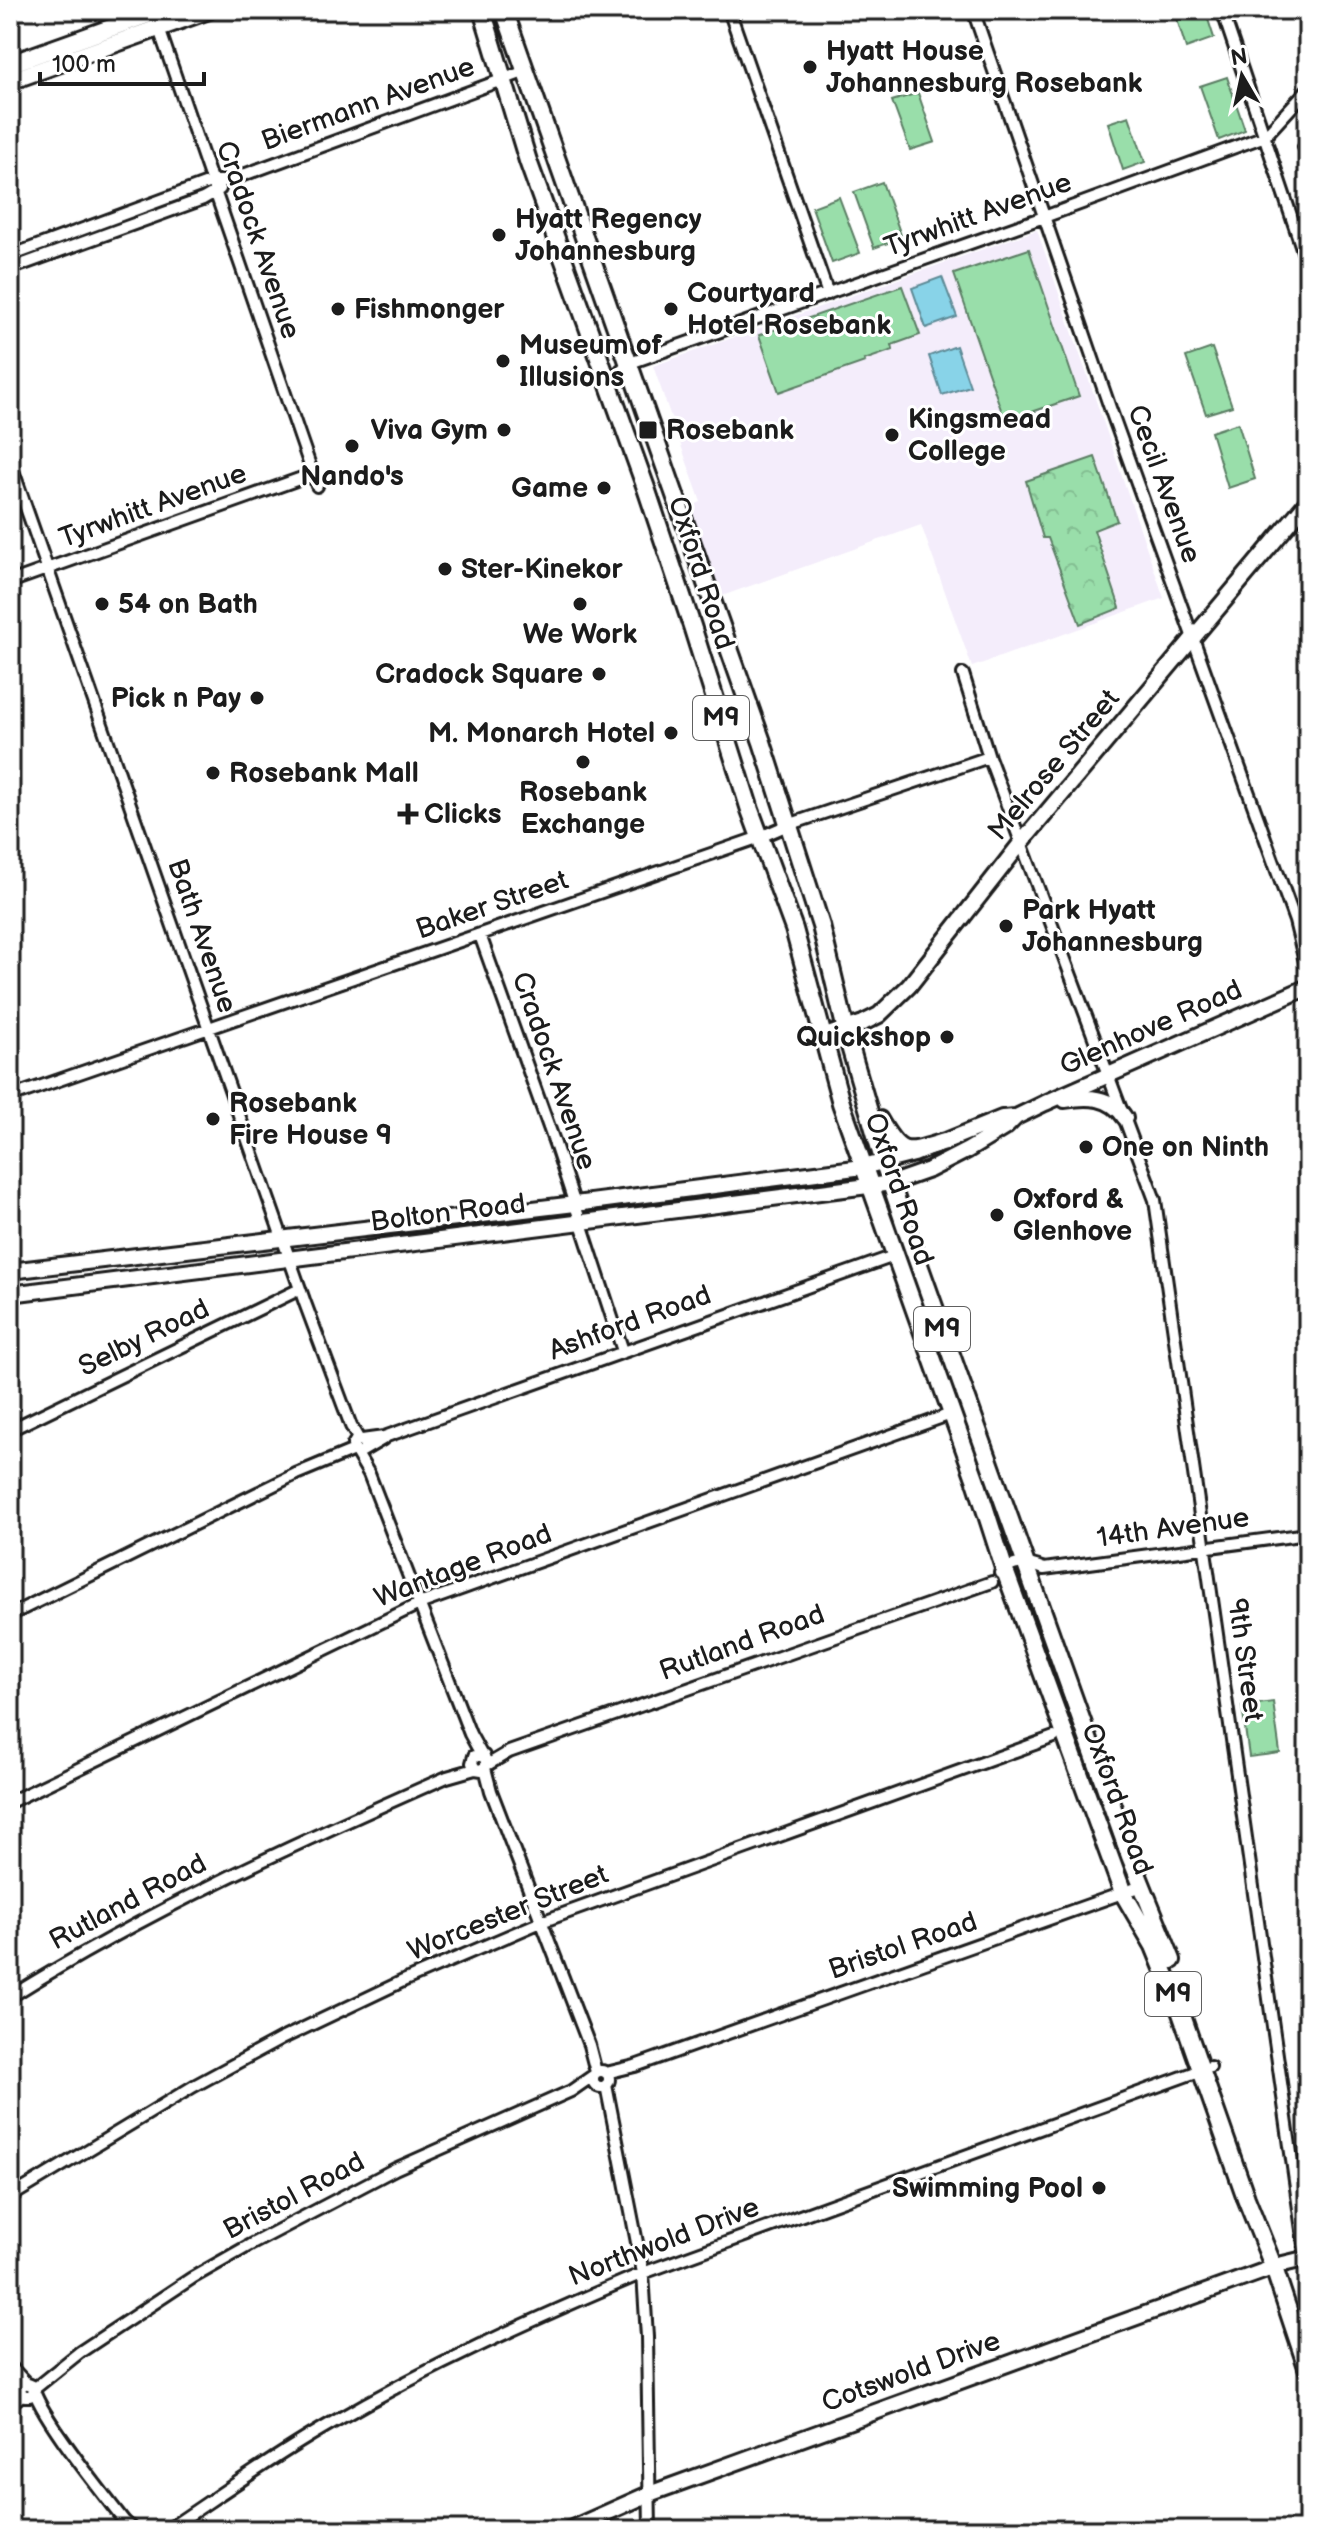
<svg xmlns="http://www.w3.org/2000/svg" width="1318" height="2540" font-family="'Balsamiq Sans',sans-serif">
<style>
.built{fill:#f4edfb}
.park{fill:url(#park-crowns);stroke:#5a7d63;stroke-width:2}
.pitch{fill:#99deaa;stroke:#5a7d63;stroke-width:2}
.water{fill:#88d3e8;stroke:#5d8a96;stroke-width:2}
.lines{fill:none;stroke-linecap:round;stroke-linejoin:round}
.street-casing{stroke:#1c1c1c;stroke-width:16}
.secondary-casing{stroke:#1c1c1c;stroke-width:20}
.primary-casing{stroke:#1c1c1c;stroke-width:22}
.street{stroke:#fff;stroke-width:10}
.secondary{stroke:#fff;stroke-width:14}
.primary{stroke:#fff;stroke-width:16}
.poi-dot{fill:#1c1c1c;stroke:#fff;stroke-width:3}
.labels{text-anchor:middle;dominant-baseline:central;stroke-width:6;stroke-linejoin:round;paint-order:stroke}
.shield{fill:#fff;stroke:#606060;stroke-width:2}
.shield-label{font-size:26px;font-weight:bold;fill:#1c1c1c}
.poi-label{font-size:28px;font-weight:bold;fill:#1c1c1c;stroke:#fff;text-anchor:start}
.street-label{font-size:28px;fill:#1c1c1c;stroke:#fff}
</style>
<defs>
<pattern id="park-crowns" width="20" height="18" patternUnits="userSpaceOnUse" patternTransform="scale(2)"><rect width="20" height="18" fill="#99deaa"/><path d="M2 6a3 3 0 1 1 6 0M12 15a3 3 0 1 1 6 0" fill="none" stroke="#83be92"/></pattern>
</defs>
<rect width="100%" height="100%" fill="#fff"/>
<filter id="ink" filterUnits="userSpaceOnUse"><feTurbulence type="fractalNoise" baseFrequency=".0125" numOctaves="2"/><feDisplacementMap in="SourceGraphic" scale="16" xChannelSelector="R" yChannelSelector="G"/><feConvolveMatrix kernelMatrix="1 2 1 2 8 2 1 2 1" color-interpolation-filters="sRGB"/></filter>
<g filter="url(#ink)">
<path class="built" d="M1037,230L1164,598L972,667L921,525L722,596L690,507L701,502L653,366Z"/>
<path class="park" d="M1095,457L1117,521L1094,530L1120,608L1080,624L1048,538H1043L1026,481Z"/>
<path class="pitch" d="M1174,10H1205L1214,38L1186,48Z
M1227,77L1245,130L1219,140L1200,86Z
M918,93L935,142L910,150L892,101Z
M1129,116L1145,162L1123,170L1108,123Z
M882,182L902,238L874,248L854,192Z
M839,197L860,253L832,263L812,207Z
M1029,249L1079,396L1005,421L954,274Z
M902,286L920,335L892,345L893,350L864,360L865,362L779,392L759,335Z
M1212,348L1232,406L1206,414L1186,357Z
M1238,423L1255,479L1228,488L1211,432Z
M1273,1702L1280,1753L1249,1757L1242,1706Z"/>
<path class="water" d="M942,277L957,317L926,328L912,288Z
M956,346L970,386L942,395L929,356Z"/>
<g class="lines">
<g class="street-casing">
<path id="street" d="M729,10L828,294
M973,10L1110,408L1295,921L1308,974
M1222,10L1308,266
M157,23L317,486
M1304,147L1308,148
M10,256L213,181H227L526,71
M10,269L203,199L220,189
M610,386L621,370L630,363L1044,217L1265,136L1308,89
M10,462L305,1303L351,1426L359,1440
M10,582L313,474
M963,674L989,757L1155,1200L1306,2258
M480,935L555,1144L623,1351
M10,1097L760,837L788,825L989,757
M10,1430L300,1289
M362,1440L384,1437L894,1256
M366,1448L362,1440H356L353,1445L354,1450L359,1453L383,1439
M356,1452L369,1474L470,1734L481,1754
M1000,1573C1014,1560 1029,1563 1044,1569L1308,1534
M10,1615L296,1474L354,1450
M487,1765L509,1752L992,1582
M485,1768L491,1791L589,2045L596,2072
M10,1802L419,1604L951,1414
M10,1997C149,1910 297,1843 447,1777L475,1769L482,1770L487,1765L484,1756H474L472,1763L475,1769
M593 2079a8 8 0 1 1 16 0a8 8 0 1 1-16 0Z
M606,2073L635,2066L1142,1886
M606,2085L643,2273L647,2337L650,2530
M10,2197L194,2086L281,2039L403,1981L541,1922L1054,1737
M10,2366L26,2383
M34,2389L80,2352L192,2278L250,2245L395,2169L571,2091L594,2075
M34,2392L30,2396H25L21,2393L20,2387L26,2383L33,2386C36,2411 105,2496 124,2521L133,2530
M10,2404L22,2395
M167,2530C221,2494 274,2456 330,2424C431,2365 536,2318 643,2273L1210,2067
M1303,2530L1308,2528"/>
</g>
<g class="secondary-casing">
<path id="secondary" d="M822,1037L863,1023L879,1015L909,986L1021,843L1308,501
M1065,1100C1088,1096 1111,1096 1125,1118
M10,1271L575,1204L863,1167L914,1154L1002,1118L1016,1117
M10,1294L892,1183L929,1170L968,1150L1006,1127L1016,1117L1045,1103L1308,987
M568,2530L649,2494L1283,2264L1308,2258"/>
</g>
<g class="primary-casing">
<path id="primary" d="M482,10L528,161L646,488L692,626L750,810L794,929L841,1103L977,1484L1004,1568L1123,1893L1154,1946L1180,2010L1246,2198L1274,2268L1308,2370
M504,10L762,742L821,926L849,1043L884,1163L908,1234L1130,1856L1172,1960
M10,64L161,10
M10,81L209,10
M879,1120C901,1158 905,1154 945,1142"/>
</g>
<use href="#street" class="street"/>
<use href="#secondary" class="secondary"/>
<use href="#primary" class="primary"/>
</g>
</g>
<g class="poi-dot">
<circle cx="810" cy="67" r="8"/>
<circle cx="499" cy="235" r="8"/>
<circle cx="338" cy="309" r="8"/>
<circle cx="671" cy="309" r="8"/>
<circle cx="503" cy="361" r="8"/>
<circle cx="504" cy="430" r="8"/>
<rect x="638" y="420" width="20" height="20" rx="4"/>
<circle cx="892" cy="435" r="8"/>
<circle cx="352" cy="446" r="8"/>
<circle cx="604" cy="488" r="8"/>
<circle cx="445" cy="569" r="8"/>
<circle cx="102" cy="604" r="8"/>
<circle cx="580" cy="604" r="8"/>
<circle cx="599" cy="674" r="8"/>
<circle cx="257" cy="698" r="8"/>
<circle cx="671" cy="733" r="8"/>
<circle cx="583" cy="762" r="8"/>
<circle cx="213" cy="773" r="8"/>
<path d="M404 802h8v8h8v8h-8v8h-8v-8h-8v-8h8z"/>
<circle cx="1006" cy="926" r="8"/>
<circle cx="947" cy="1037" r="8"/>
<circle cx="213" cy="1119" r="8"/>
<circle cx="1086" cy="1147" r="8"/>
<circle cx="997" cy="1215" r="8"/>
<circle cx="1099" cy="2188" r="8"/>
</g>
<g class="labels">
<g class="shield">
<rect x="693" y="696" width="56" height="44" rx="6"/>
<rect x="914" y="1307" width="56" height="44" rx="6"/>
<rect x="1145" y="1972" width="56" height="44" rx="6"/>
</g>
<g class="shield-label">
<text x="721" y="718">M9</text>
<text x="942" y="1329">M9</text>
<text x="1173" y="1994">M9</text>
</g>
<g class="poi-label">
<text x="826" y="51">Hyatt House<tspan x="826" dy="32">Johannesburg Rosebank</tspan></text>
<text x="515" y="219">Hyatt Regency<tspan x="515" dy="32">Johannesburg</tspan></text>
<text x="687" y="293">Courtyard<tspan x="687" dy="32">Hotel Rosebank</tspan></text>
<text x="354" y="309">Fishmonger</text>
<text x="519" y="345">Museum of<tspan x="519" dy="32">Illusions</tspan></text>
<text x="908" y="419">Kingsmead<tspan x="908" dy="32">College</tspan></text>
<text x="488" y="430" text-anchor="end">Viva Gym</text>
<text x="666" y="430">Rosebank</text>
<text x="352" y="476" text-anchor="middle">Nando's</text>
<text x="588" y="488" text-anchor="end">Game</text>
<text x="461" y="569">Ster-Kinekor</text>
<text x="118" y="604">54 on Bath</text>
<text x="580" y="634" text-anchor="middle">We Work</text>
<text x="583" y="674" text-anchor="end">Cradock Square</text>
<text x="241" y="698" text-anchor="end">Pick n Pay</text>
<text x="655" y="733" text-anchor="end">M. Monarch Hotel</text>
<text x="229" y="773">Rosebank Mall</text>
<text x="583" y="792" text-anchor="middle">Rosebank<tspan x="583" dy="32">Exchange</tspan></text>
<text x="424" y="814">Clicks</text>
<text x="1022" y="910">Park Hyatt<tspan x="1022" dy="32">Johannesburg</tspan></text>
<text x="931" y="1037" text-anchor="end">Quickshop</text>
<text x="229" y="1103">Rosebank<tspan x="229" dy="32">Fire House 9</tspan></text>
<text x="1102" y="1147">One on Ninth</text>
<text x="1013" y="1199">Oxford &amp;<tspan x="1013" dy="32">Glenhove</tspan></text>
<text x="1083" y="2188" text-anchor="end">Swimming Pool</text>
</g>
<g class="street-label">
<text transform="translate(368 104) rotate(-20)">Biermann Avenue</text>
<text transform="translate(978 215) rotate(-20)">Tyrwhitt Avenue</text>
<text transform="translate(258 240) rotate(71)">Cradock Avenue</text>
<text transform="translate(1164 484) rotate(70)">Cecil Avenue</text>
<text transform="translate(153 506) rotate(-20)">Tyrwhitt Avenue</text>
<text transform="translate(701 573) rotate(72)">Oxford Road</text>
<text transform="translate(1054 765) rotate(-50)">Melrose Street</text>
<text transform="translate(492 905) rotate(-19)">Baker Street</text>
<text transform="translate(202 936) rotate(71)">Bath Avenue</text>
<text transform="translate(1151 1028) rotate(-24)">Glenhove Road</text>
<text transform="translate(554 1071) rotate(71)">Cradock Avenue</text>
<text transform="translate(899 1189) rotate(71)">Oxford Road</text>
<text transform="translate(448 1213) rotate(-7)">Bolton Road</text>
<text transform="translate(630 1323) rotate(-20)">Ashford Road</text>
<text transform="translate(144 1338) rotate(-26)">Selby Road</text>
<text transform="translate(1173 1528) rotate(-8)">14th Avenue</text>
<text transform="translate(463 1566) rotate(-21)">Wantage Road</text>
<text transform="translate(742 1643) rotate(-20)">Rutland Road</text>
<text transform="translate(1245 1660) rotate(82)">9th Street</text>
<text transform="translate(1117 1799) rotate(70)">Oxford Road</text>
<text transform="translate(128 1902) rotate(-28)">Rutland Road</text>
<text transform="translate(508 1913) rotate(-22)">Worcester Street</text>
<text transform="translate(903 1946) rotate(-19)">Bristol Road</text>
<text transform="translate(294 2196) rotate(-28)">Bristol Road</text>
<text transform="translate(664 2242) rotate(-21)">Northwold Drive</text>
<text transform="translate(911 2372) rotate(-20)">Cotswold Drive</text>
</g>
</g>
<rect width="1318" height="2540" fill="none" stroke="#fff" stroke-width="40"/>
<rect x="20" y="20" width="1278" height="2500" fill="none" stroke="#1c1c1c" stroke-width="3" filter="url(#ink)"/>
<g transform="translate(1242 76) rotate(351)" stroke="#ffffff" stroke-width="6" paint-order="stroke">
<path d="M0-6L14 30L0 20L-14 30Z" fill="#1c1c1c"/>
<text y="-12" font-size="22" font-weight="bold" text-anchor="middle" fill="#1c1c1c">N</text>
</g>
<path d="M40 72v12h164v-12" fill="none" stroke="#1c1c1c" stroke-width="4"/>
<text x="52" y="72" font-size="24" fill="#1c1c1c" stroke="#ffffff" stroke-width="6" paint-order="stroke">100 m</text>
</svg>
